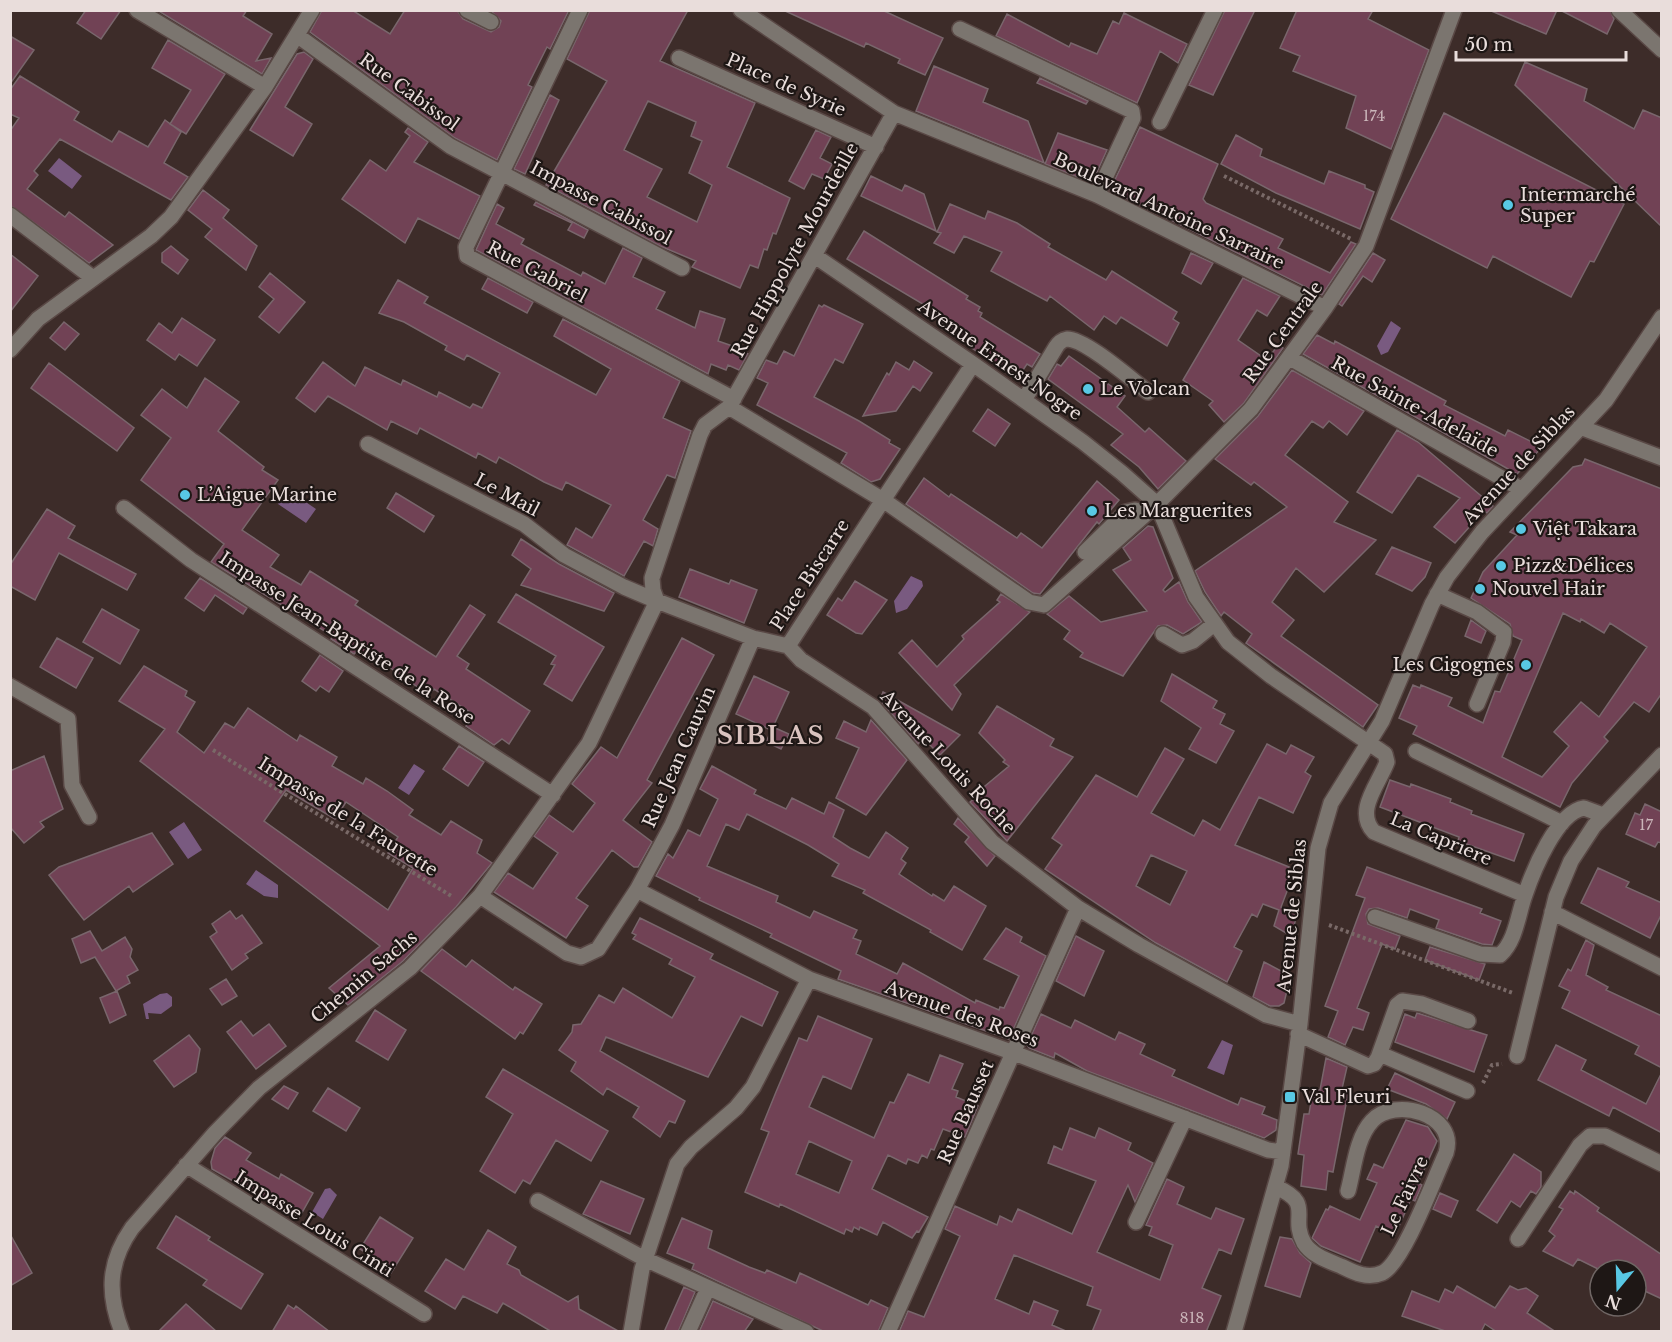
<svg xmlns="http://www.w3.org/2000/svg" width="1672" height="1342" font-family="'Libre Baskerville',serif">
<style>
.water{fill:#795a80}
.building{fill:#714255;stroke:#79666c;stroke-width:1.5;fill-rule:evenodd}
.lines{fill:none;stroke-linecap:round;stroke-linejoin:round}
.minor-casing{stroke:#594845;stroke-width:18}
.path{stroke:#796967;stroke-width:4;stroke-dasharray:3 3;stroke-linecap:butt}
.minor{stroke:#7b756f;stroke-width:15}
.poi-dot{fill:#58c8e4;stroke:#1e1715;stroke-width:2}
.labels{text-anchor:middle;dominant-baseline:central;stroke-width:4.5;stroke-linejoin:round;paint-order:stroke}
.number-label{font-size:15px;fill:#cbb6ba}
.street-label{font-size:18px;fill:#e9dddb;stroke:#1e1715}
.poi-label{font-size:18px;fill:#e9dddb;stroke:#1e1715;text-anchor:start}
.district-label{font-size:24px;font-weight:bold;letter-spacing:1.5px;fill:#dac3bf;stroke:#1e1715}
</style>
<rect width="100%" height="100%" fill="#3d2c29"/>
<path class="water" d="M59,158L82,176L72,189L48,171Z
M1391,321L1401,328L1388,352L1381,355L1377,346Z
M288,490L316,509L306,523L278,504Z
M911,576L922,581L923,586L907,609L896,613L894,601Z
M414,764L425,771L409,795L398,788Z
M184,822L202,850L188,859L169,832Z
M256,870L278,885V898L264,896L246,884Z
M167,993L172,997V1006L161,1014L148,1013L149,1019H146L143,1004L160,994Z
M1222,1040L1233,1045L1224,1075L1207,1068Z
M330,1188L337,1195L323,1219L312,1212L325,1189Z"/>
<path class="building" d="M86,10H121L101,39L77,23Z
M157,10H247L243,16L272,34L256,61L271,58L262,74Z
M322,10H352L390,34L405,10H457L463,19L491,32L499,27L501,21L490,10H569L550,49L547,47L528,85L532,87L497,160L455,138L310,32Z
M590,10H688L660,61L755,103L727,167L790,198L776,234L773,233L767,250L764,249L758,268L750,265L740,288L692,267L696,261L660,246L546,185L607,81L567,59ZM648,101L696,122L691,136L702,141L689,173L712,185L697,222L647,197L662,169L624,150Z
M783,10H882L943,38L925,75L898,63L900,59L866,43L864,47Z
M1225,10H1255L1213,95L1189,85Z
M1297,10H1373L1368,19L1429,50L1391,149L1346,128L1356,96L1293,71L1300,56L1280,48Z
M1489,10H1557L1546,34Z
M1560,10H1610L1614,19L1607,34Z
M1124,13L1187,44L1178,63L1160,51L1137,103L996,36L1007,14L1069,47L1071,43L1097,54L1113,21L1119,24Z
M10,36L34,50L10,84Z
M168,40L225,74L186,134L170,124L191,90L152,68Z
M304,52L313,59L285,107L312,124L293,156L250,130L297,54Z
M1525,62L1587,89L1584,101L1634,129L1643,110L1662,118V227L1515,85Z
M934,66L988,89L983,102L1028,121L1044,163L916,111Z
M20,76L79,112L74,120L112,142L119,131L148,147L165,120L181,132L164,163L188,177L171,200L60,139L34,171L38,175L27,189L65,217L69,212L113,245L89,263L10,205V131L19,118L10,114V90Z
M1040,78L1088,101L1086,104L1037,83Z
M550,95L559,100L525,174L514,169Z
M1444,113L1624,204L1594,262L1590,261L1571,297L1493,256L1487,268L1391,219Z
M1140,127L1218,164L1203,199L1206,203L1283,239L1278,248L1330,273L1351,242L1356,244L1322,295L1110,190Z
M408,128L428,142L414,162L480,196L459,239L418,218L405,243L342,199L370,160L386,171L410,136L405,132Z
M816,130L831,137L820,158L832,164L824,179L812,174L804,189L789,181Z
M1058,133L1107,150L1092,183L1045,164Z
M1236,135L1262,149L1260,156L1324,184L1329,171L1365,185V188L1374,192L1360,229L1276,193L1221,164Z
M871,176L902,191L905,185L924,194L936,231L861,196Z
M203,190L229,210L223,218L257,246L246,270L205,237L212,229L188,210Z
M536,202L588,230L584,238L568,230L572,223L534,205Z
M497,204L504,208L496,224L524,239L521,244L581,276L583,272L605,284L623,248L642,258L633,277L665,292L656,309L695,328L700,311L725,319L718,341L744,350L743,352L748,354L739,370L728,365L726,370L711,364L708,374L476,250Z
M950,204L985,219L988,211L1017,223L1050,244L1048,247L1106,280L1112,271L1177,312L1173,319L1179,323L1167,346L1121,317L1116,324L1104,316L1094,330L1050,296L1047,301L991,271L1002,252L964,236L954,253L934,243L941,233L937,232Z
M864,231L968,296L966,299L980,307L978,311L982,313L980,317L1040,354L1032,367L1027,364L1017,379L950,333L952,329L935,318L938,313L847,259Z
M171,246L188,260L178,274L162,262V253Z
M1191,253L1213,263L1201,284L1182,273Z
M1373,253L1385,260L1372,282L1363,276L1342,306L1339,304Z
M10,254L38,276L10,312Z
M270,273L305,302L279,333L259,317L274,299L259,287Z
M488,278L533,302L527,313L482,289Z
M1243,278L1280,296L1267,316L1257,310L1238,340L1267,360L1278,345L1283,348L1244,403L1224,422L1209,405L1213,401L1183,380Z
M398,280L428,297L424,303L596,395L611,369L554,336L563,319L680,381L663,418L691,431L675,478L667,475L643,520L658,529L653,546L644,541L624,576L567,545L576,528L592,538L611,505L566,482L562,490L544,482L499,457L496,463L478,453L476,458L420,428L417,434L391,421L387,430L328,396L315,412L296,398L323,362L355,386L365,367L401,385L403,380L437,397L439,392L470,408L473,404L482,408L500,373L467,355L464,360L445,350L447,346L404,322L379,313Z
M819,305L822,307L824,305L863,324L843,363L835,359L814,397L859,421L890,440L889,443L900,449L880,479L871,482L841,463L847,453L757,405L768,383L757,378L766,360L777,364L784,351L794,356Z
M182,318L215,340L197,366L179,354L175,360L147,340L159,323L172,333Z
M64,322L79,334L65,350L50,338Z
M1317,335L1334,344L1335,341L1442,399L1446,401L1444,405L1505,436L1508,430L1542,447L1517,474L1303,354Z
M1069,356L1125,396L1117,407L1145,432L1149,428L1186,461L1158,489L1139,467L1111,445L1123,434L1048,379L1057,364L1061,366Z
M914,361L932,373L920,391L913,386L896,411L863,416L887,373L889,375L896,362L909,370Z
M49,363L134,428L117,451L31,388Z
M1292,370L1364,411L1347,435L1329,421L1323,428L1312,421L1285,455L1348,502L1334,522L1376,540L1324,592L1296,568L1272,602L1294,620L1281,636L1378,705L1363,727L1246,643L1252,634L1224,612L1221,616L1205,592L1195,571L1287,507L1254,482L1251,485L1215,459L1258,416Z
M205,378L239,402L218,431L264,467L262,470L278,480L242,530L279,555L270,567L301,585L310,571L358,601L355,605L436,657L470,605L485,615L457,656L469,664L466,669L530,711L509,744L502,739L494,745L466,726L474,715L470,712L434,689L429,695L379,660L377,664L357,651L354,654L331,639L333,636L211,562L224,544L141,480L171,438L141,415L162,389L187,408Z
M988,409L1010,424L995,446L973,431Z
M1397,430L1418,442L1493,506L1487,513L1481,509V514L1455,543L1434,527L1460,498L1418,475L1392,513L1357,492Z
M1585,459L1662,489V693L1649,712L1634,702L1604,737L1608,741L1572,783L1560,807L1413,734L1417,726L1399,718L1413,685L1420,688L1421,685L1452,698L1448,706L1483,723L1495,691L1500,692L1522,640L1513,636L1510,624L1471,598L1483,572L1517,535L1510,532L1573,467L1582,465ZM1563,613L1580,622L1581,619L1604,633L1610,623L1647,647L1599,717L1581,702L1554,732L1569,746L1542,777L1502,757Z
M924,478L949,497L951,494L1017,538L1021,533L1042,548L1097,481L1119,500L1099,524L1097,522L1040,594L1033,593L906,504Z
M396,493L434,516L424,532L387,508Z
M47,509L75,526L68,538L136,574L127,590L59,553L35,600L10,586V565Z
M1148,526L1153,527L1173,578L1163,590L1165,592L1179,582L1188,602L1202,622L1183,634L1167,625L1158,626L1123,676L1080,657L1083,653L1064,639L1070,631L1047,614L1069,596L1101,622L1147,611L1113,570L1131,560L1123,548Z
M521,539L559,564L614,593L604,611L521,585L531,569L512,555Z
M1392,547L1431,563L1425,577L1412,591L1376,574Z
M690,569L729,584L731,580L757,590L744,623L679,597Z
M200,578L247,608L243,614L215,595L204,611L185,598Z
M855,581L887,600L862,634L856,633L827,615L838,598L842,601Z
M516,594L604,647L572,701L544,684L555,665L551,664L556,656L498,622Z
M1001,594L1030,612L954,685L961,694L952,710L899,653L912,640L937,667L964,639L962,636L1000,602L997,600Z
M102,609L139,630L120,664L83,642Z
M1471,620L1486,631L1481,643L1465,636Z
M57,638L93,658L76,688L40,667Z
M682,638L714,655L647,780L652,783L623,820L652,842L638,867H634L612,850L576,898L588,906L566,938L494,892L508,873L533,889L558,853L534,836L549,815L573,832L595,803L572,784L601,747L617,758Z
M320,655L343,671L329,692L320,686L316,691L302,681Z
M144,666L187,691L185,696L195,702L177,732L204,753L225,723L234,728L248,708L297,741L300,735L337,757L332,766L363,784L366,778L387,791L413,810L409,815L441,835L451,821L482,840L477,853L492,863L456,907L403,961L348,1005L329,988L380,946L140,761L165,729L119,701ZM286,790L335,819L346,802L398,837L388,853L413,868L388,910L264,821Z
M1172,674L1217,701L1213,708L1225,714L1220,724L1234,731L1216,763L1189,749L1201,728L1161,701Z
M754,676L789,692L773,727L789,734L781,749L766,742L773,727L771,730L736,714Z
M883,692L960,735L940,755L923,738L918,744L880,700Z
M997,706L1054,739L1050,746L1073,757L1007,841L970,802L981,793L979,791L1009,766L1003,762L1005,760L979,733Z
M871,720L907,760L866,815L836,798L859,748L836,738L844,721L866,732Z
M1267,744L1286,754L1291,745L1314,757L1305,772L1311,776L1293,813L1259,797L1235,845L1289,867L1287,871L1294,873L1281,907L1296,914L1293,937L1274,926L1279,910L1263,904L1257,917L1252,914L1234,947L1242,951L1227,982L1156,943L1045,869L1062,845L1052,838L1096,775L1137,797L1165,748L1184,759L1151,813L1194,836L1203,820L1220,830ZM1151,855L1187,871L1170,905L1136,886Z
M459,746L484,762L468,786L443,769Z
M44,756L63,809L40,822L44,827L24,843L10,827V771Z
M712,766L756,790L754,794L786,809L792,798L824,814L829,802L844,810L833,837L850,848L869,858L886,832L908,848L901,859L906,863L899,874L932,896L933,894L944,901L954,886L986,906L962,950L930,932L931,930L863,893L865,890L832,876L839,864L808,845L747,814L739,830L726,824L707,866L778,896L776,902L810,918L814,911L857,930L853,938L861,941L856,954L897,974L903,963L975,1003L976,1000L999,1010L1000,1007L1004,1008L1019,976L984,959L1006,928L1022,937L1020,942L1046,956L1009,1039L838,979L841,971L770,937L772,934L699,900L700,898L656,876L668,854L673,858L688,830L700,836L718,799L700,789Z
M1390,780L1410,787L1411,784L1451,799L1450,802L1472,811L1471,814L1524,834L1514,861L1458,841L1459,837L1380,807Z
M1645,804L1662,812V843L1658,842L1655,847L1626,834L1635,813L1640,815Z
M958,818L995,856L987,866L965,842L969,837L954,824Z
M152,833L173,864L133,892L129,886L84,920L49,875L59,867Z
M1367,867L1482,909L1480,913L1501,921L1492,945L1482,944L1436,928L1439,920L1410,909L1407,918L1378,908L1369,909L1366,914L1368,924L1400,936L1395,949L1382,944L1357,1008L1369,1013L1363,1030L1353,1027L1345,1045L1328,1037L1338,1011L1325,1006L1365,898L1356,895Z
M1598,868L1629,882L1626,887L1662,903V913L1650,938L1581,903Z
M230,911L236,919L242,915L262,943L245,954L248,958L232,970L210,937L217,932L212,924Z
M640,918L713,954L710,959L778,992L762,1026L741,1016L708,1077L606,1037L600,1051L685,1101L675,1123L669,1121L660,1137L633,1117L639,1107L607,1088L603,1095L571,1071L576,1062L559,1050L572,1032L573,1025L581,1024L599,995L614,1003L623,988L672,1018L695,977L669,964L672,959L633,939L636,935L632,933Z
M90,931L102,951L125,937L132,949L130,957L138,970L127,976L130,983L116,991L95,957L81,963L72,939Z
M1076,936L1104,951L1084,996L1056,981Z
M1586,940L1594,945L1586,975L1608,987L1606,990L1662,1016V1068L1635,1054L1639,1046L1562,1008L1570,991L1559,986L1568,969L1571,971Z
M1430,947L1485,964L1479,980L1425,960Z
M442,949L466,967L472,960L513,990L515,987L542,1004L523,1034L520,1032L515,1039L421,971Z
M1264,962L1285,973L1282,979L1289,982L1284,1003L1279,1006H1270L1253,997Z
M226,979L237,996L222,1005L210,989Z
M117,991L126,1015L110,1023L100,998Z
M375,1010L406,1030L388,1060L356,1041Z
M1417,1013L1487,1035L1474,1072L1395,1042L1405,1014L1415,1018Z
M1041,1014L1071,1028L1075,1020L1115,1040L1119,1032L1145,1044L1140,1054L1175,1070L1172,1076L1238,1105L1241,1098L1265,1107L1262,1114L1277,1120L1276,1130L1264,1138L1087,1071L1055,1053L1054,1058L1029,1048L1027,1045Z
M818,1016L872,1039L851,1089L823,1076L809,1107L874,1138L890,1102L894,1103L908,1074L929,1083L940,1055L963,1064L952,1089L958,1091L956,1097L978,1106L965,1137L943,1129L934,1150L931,1149L927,1158L922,1155L918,1163L908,1159L906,1164L888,1155L872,1189L928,1217L919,1232L917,1231L912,1238L883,1222L877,1235L860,1227L859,1230L854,1227L852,1232L846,1229L844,1234L780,1204L779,1207L745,1192L769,1132L761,1129L776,1092L799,1038L807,1041ZM809,1141L852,1161L839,1193L796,1174Z
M241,1021L253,1036L269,1024L286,1046L256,1069L227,1032Z
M189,1035L200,1049L196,1072L174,1087L154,1061Z
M1556,1045L1586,1060L1581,1070L1646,1104L1662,1072V1133L1613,1107L1609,1116L1538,1080Z
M1326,1058L1347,1067L1341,1093L1348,1094L1333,1172L1328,1171L1326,1190L1301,1186L1304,1155L1298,1154L1304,1114H1309L1313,1089L1320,1090Z
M503,1069L608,1131L591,1161L556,1140L530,1184L523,1180L515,1193L480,1171L513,1114L486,1097Z
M1395,1073L1455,1102L1447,1119L1426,1104L1387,1089Z
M284,1086L298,1093L288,1109L272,1099Z
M328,1088L360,1108L346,1131L313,1111Z
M1406,1120L1428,1127L1437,1141L1418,1183L1422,1185L1415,1201L1411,1199L1395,1235L1376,1226L1360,1262L1321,1246L1312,1238L1326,1209L1328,1210L1330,1206L1360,1220L1377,1183L1367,1179L1374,1164L1383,1168Z
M1070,1128L1095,1138L1099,1128L1131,1143L1128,1150L1153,1163L1135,1202L1128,1185L1097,1252L1160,1280L1173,1245L1149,1235L1152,1227L1146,1225L1167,1179L1184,1187L1177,1204L1211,1219L1216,1208L1244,1219L1231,1254L1219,1249L1202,1288L1221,1296L1206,1332H1092L1101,1310L1087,1305L1093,1287L1014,1255L995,1299L1029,1314L1034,1301L1058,1311L1052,1325L1068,1332H899L908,1311L924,1317L960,1236L945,1229L955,1206L997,1225L1000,1216L1012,1222L1018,1209L1072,1234L1096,1181L1048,1163L1054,1146L1062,1150Z
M225,1137L251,1153L246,1160L279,1179L281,1174L313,1193L299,1218L212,1169L211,1162L215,1148Z
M1514,1154L1541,1172V1187L1536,1194L1531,1191L1520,1207L1511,1201L1497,1223L1477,1210Z
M601,1181L644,1199L630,1234L583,1214Z
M1570,1191L1574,1194L1575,1191L1599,1208L1597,1211L1662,1255V1299L1636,1287V1270H1600L1578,1259L1573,1266L1543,1251L1555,1236L1549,1231L1563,1209L1559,1207Z
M1440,1193L1458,1201L1451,1217L1433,1209Z
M176,1216L210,1237L208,1240L263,1274L241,1309L203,1285L207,1280L157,1248Z
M380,1217L413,1238L391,1273L366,1257L368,1254L360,1249Z
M682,1218L712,1231L708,1248L749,1267L765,1273L767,1270L796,1283L800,1273L868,1305L871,1300L888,1308L878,1332H825L692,1269L694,1264L667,1253Z
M488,1230L516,1247L507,1264L519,1270L521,1275L568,1302L578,1296L579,1309L620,1332H552L503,1303L497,1313L463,1296L455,1309L425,1291L446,1259L464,1270Z
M10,1234L32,1273L10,1286Z
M1280,1237L1292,1239L1300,1253L1311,1263L1300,1297L1265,1286Z
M1457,1286L1495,1308L1510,1286L1518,1290L1526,1288L1538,1296L1527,1313L1556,1332H1497L1485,1324L1481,1332H1448L1402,1316L1412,1291L1439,1302L1445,1289L1453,1293Z
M684,1287L695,1292L678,1332H664Z
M713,1301L753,1319L744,1332H699Z
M186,1304L217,1332H158Z
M288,1305L294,1309L296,1306L330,1332H272Z"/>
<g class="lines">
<g class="minor-casing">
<path id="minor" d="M137,10L265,87
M467,10L491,22
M580,10L466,247L467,256L734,399
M741,10L894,113L1097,195L1325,308
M1619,10L1662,50
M960,29L1132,111L1133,118L1097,195
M298,36L450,146L682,268
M679,58L876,147
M1160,122L1215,10
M10,215L93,278
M815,256L973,364L1083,442L1122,473L1157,504L1196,597L1228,642L1271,676L1385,754L1387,762C1379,784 1354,811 1374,832L1525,895
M10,350L38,319L151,236L171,217L265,87L312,10
M1290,358L1521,489
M973,364L883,500L1029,602L1044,605L1157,504L1251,409L1325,308L1366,246L1454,10
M1024,400L1056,347C1059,342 1062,340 1067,339C1086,339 1132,380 1148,392
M729,407L883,500L788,646
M1580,427L1662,458
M124,508L191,560L553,795
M1085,552L1126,512L1135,510L1147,513
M1437,594L1477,612L1504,632L1503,642L1477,704
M1163,634L1182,645L1193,641L1214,624
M788,646L753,638L657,601L653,590L652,578L700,435L705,425L729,407L894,113
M788,646L801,660L873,707L992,842L1078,908L1139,945L1266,1015L1300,1024
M10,686L68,719L72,785L89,817
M1416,751L1562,823
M637,890L809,979L1014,1053L1268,1150L1283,1152
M480,896L567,953L581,957L598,949L637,890L672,825L753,638
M1552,912L1662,968
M1375,917L1480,954L1500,955C1516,941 1518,914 1525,895C1533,871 1557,812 1584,808L1603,815
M1298,1034L1368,1066L1374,1064L1378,1058L1397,1005L1402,1001L1422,1004L1468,1021
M1380,1054L1467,1091
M1517,1056L1556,897L1571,861L1594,826L1662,755
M186,1165L424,1314
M1276,1187C1315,1204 1289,1216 1304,1243C1312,1256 1329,1261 1343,1267C1355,1273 1368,1279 1382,1273C1403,1264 1435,1177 1446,1153C1458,1114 1394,1096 1372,1121C1356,1138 1354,1169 1348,1191
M538,1201L645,1259L806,1332
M1136,1222L1185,1118
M1518,1239L1580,1145L1590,1136H1605L1662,1164
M122,1332C107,1294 108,1262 132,1228L215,1133L259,1088L410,968L480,896L589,743L657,601L624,587L564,555L524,524L368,444
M631,1332L642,1269L677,1164L691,1147L736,1108L753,1087L809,979
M688,1332L708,1288
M888,1332L1078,908
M1234,1332L1281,1166L1300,1024L1318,848L1331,803L1382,721L1432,604L1447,577L1482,532L1606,400L1662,317"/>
</g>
<path class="path" d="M1224,176L1351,239
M213,750L453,897
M1329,925L1513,993
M1483,1083L1492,1065L1502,1064"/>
<use href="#minor" class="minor"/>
</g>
<g class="poi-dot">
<circle cx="1508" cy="205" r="6"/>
<circle cx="1088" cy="389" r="6"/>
<circle cx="185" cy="495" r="6"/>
<circle cx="1092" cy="511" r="6"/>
<circle cx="1521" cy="529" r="6"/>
<circle cx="1501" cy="566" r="6"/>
<circle cx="1480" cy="589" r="6"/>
<circle cx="1526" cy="665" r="6"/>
<rect x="1284" y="1091" width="12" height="12" rx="3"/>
</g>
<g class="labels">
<g class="number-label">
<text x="1374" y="115">174</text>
<text x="1646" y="824">17</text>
<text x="1192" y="1317">818</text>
</g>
<g class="street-label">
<text transform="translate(786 85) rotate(24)">Place de Syrie</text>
<text transform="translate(409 92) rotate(36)">Rue Cabissol</text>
<text transform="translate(601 203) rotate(28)">Impasse Cabissol</text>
<text transform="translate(1169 211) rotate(25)">Boulevard Antoine Sarraire</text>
<text transform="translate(795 250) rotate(-61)">Rue Hippolyte Mourdeille</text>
<text transform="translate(537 272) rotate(28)">Rue Gabriel</text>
<text transform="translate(1283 332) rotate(-54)">Rue Centrale</text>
<text transform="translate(1000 360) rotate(35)">Avenue Ernest Nogre</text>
<text transform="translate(1415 407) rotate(29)">Rue Sainte-Adelaïde</text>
<text transform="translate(1519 465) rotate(-47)">Avenue de Siblas</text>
<text transform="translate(507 495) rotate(28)">Le Mail</text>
<text transform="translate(810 575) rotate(-57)">Place Biscarre</text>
<text transform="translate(347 638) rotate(33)">Impasse Jean-Baptiste de la Rose</text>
<text transform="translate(679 757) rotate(-66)">Rue Jean Cauvin</text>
<text transform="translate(948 762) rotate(47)">Avenue Louis Roche</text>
<text transform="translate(348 817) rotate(32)">Impasse de la Fauvette</text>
<text transform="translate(1441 839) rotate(23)">La Capriere</text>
<text transform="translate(1292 916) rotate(-84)">Avenue de Siblas</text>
<text transform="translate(364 977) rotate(-40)">Chemin Sachs</text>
<text transform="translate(962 1014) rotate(20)">Avenue des Roses</text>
<text transform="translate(966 1112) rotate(-66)">Rue Bausset</text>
<text transform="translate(1405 1196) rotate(-65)">Le Faivre</text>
<text transform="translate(314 1224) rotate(32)">Impasse Louis Cinti</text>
</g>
<g class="poi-label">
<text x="1520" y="195">Intermarché<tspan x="1520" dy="21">Super</tspan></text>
<text x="1100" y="389">Le Volcan</text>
<text x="197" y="495">L’Aigue Marine</text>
<text x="1104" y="511">Les Marguerites</text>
<text x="1533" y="529">Việt Takara</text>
<text x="1513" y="566">Pizz&amp;Délices</text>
<text x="1492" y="589">Nouvel Hair</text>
<text x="1514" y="665" text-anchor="end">Les Cigognes</text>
<text x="1302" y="1097">Val Fleuri</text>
</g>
<g class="district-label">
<text x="771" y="735">SIBLAS</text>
</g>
</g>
<rect width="1672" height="1342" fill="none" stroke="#e9dddb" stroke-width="24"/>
<g transform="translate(1618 1288) rotate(199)"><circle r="28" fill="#1e1715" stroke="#6f6664" stroke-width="1.5"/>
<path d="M0-4.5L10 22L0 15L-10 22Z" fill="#58c8e4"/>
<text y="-9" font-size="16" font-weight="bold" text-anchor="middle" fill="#e9dddb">N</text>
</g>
<path d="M1456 51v9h170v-9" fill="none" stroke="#e9dddb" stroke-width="3"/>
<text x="1465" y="51" font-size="18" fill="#e9dddb" stroke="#1e1715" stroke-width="4.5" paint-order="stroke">50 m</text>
</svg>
